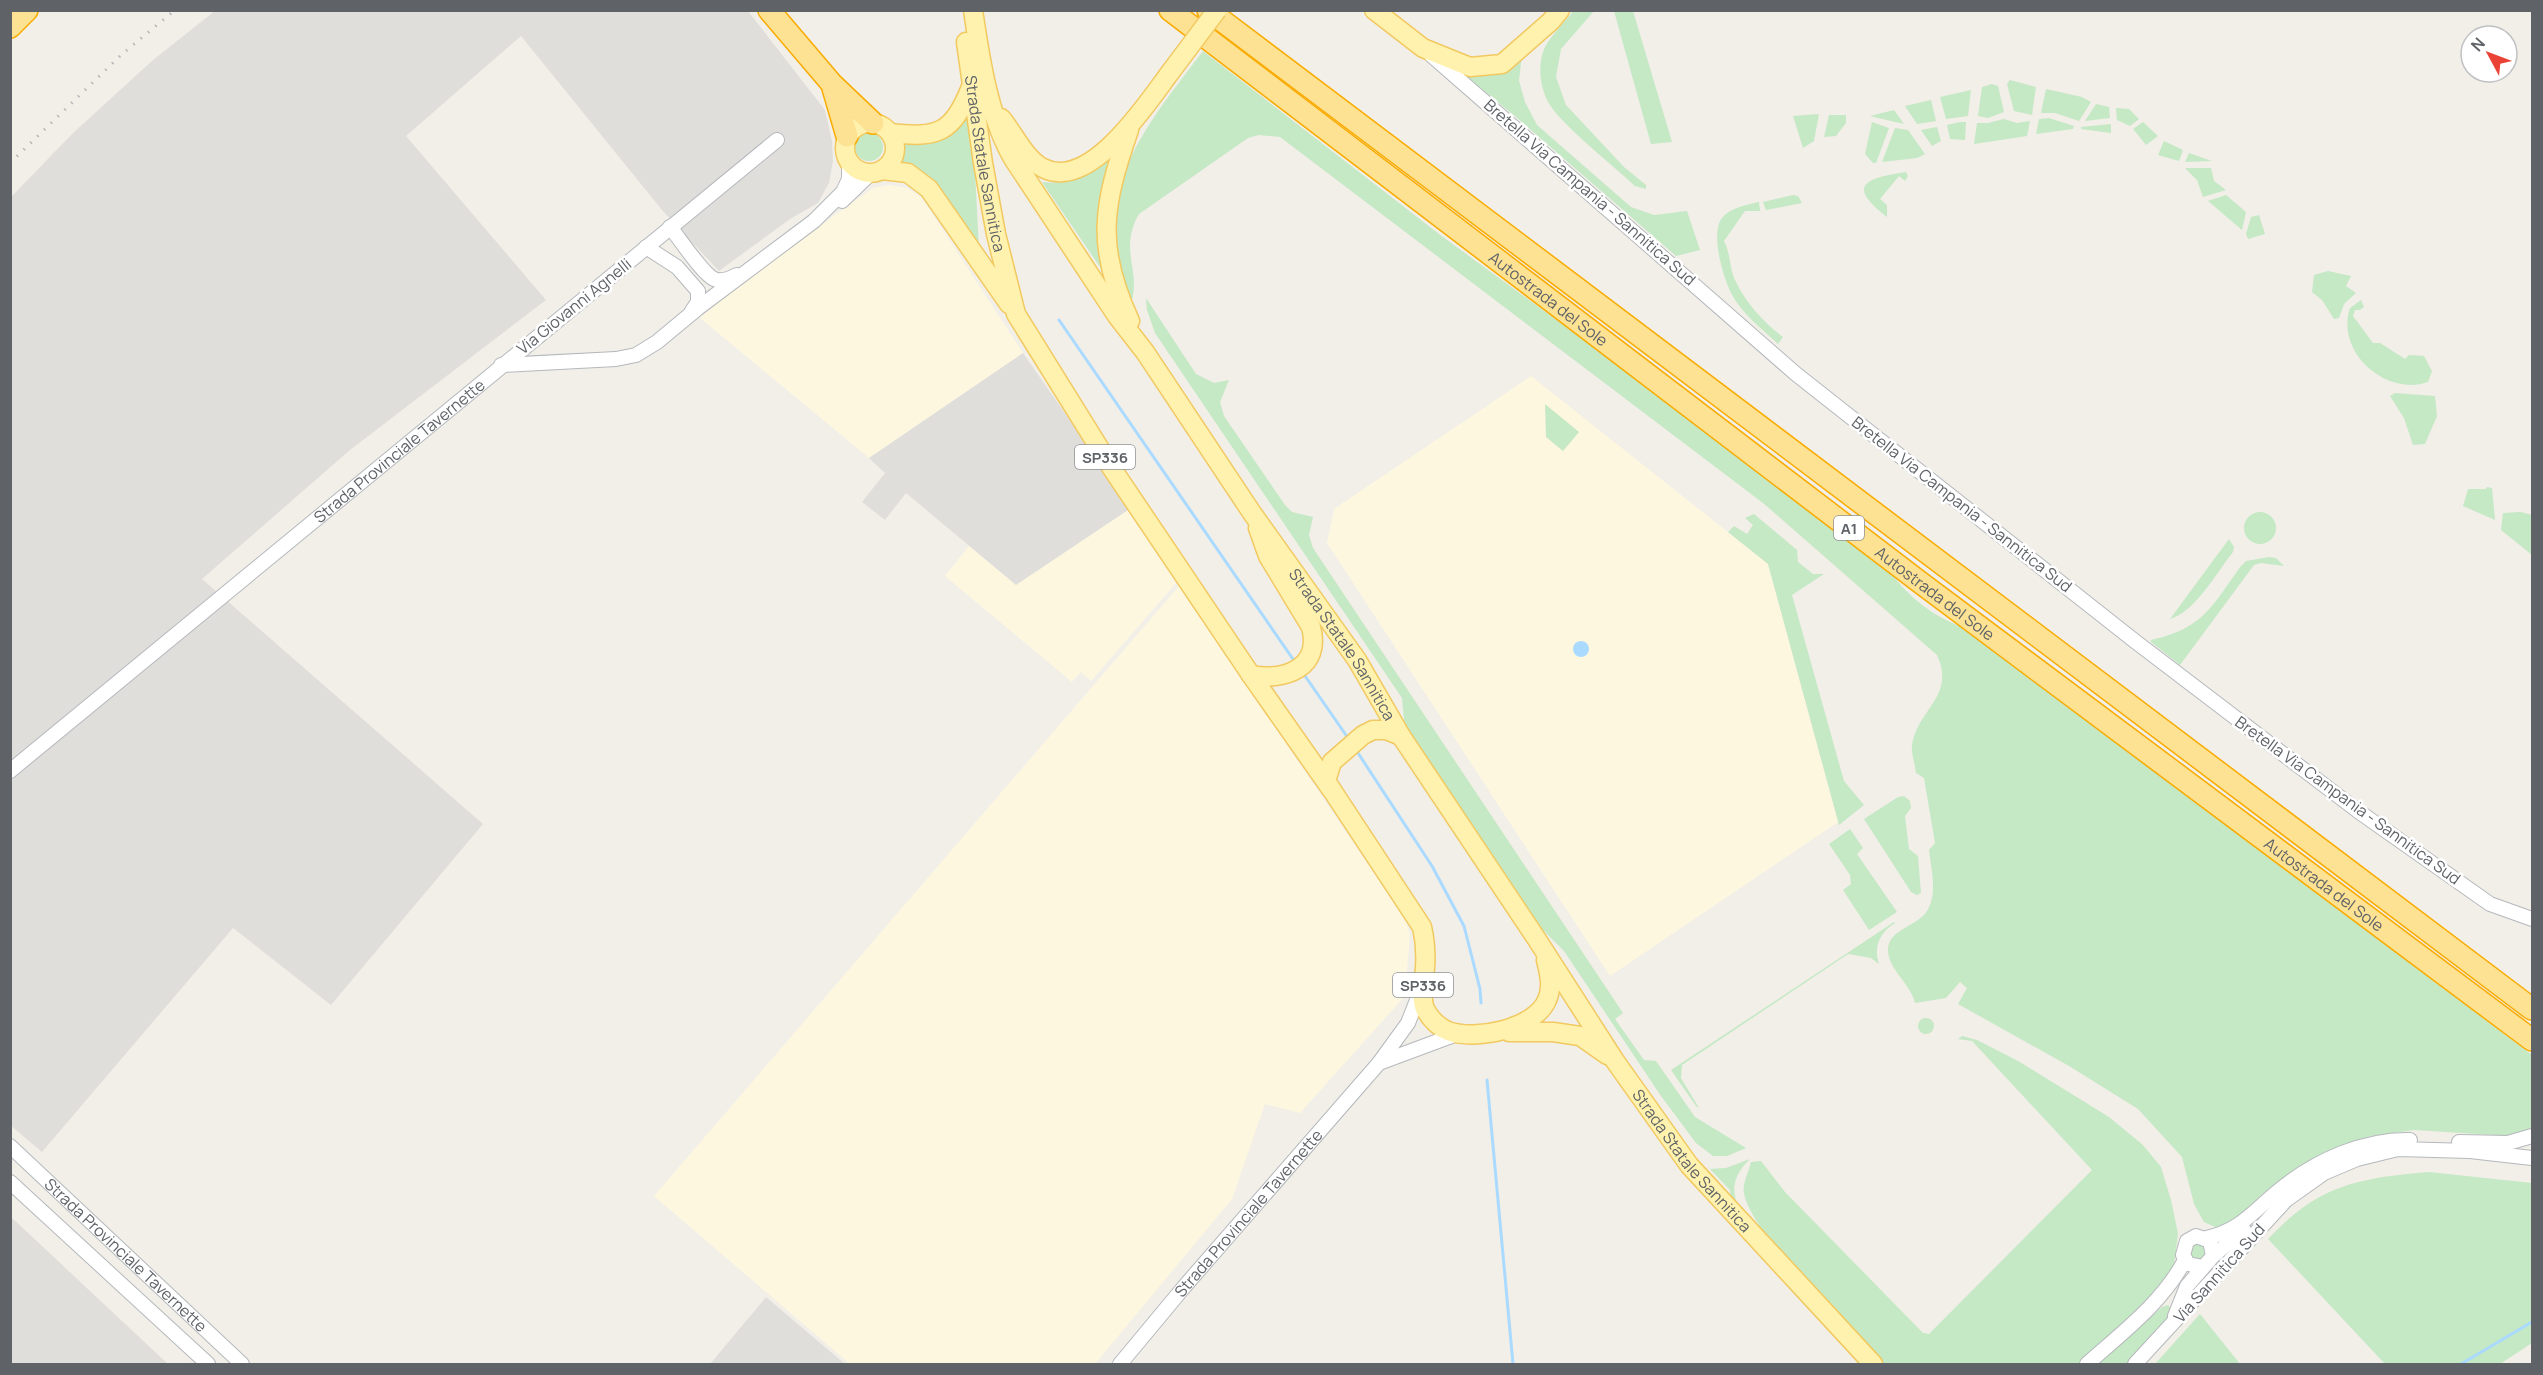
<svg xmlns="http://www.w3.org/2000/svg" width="2543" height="1375" font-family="Manrope,sans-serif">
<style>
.commercial{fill:#fef7e0}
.industrial{fill:#e0deda}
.green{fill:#c5e8c5}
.water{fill:#aadaff}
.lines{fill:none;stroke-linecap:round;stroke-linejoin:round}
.stream{stroke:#aadaff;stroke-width:3}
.minor-casing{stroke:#b5b8bc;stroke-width:16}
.major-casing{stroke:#f2c960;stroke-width:21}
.highway-casing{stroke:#f9ab00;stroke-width:24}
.minor{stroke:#fff;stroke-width:14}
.major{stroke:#fff2af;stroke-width:18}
.highway{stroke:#fde293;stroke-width:21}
.rail{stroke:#b6b7b8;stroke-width:3;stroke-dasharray:1.5 8;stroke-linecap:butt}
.major-bridge-casing{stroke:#f2c960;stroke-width:21;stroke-linecap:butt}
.major-bridge{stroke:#fff2af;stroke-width:18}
.labels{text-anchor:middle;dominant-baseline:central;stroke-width:5;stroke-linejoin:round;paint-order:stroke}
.shield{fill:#fff;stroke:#8f9295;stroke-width:1.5}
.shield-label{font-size:15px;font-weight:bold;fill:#5f6368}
.street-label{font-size:16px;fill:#5f6368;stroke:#fff}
</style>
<rect width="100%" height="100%" fill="#f1efe8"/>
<path class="commercial" d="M889,185L907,188L922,198L1023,353L869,458L700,318L752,274L873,188Z
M1531,376L1768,564L1838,822L1610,976L1327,543L1334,509Z
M1131,508L1176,583L1091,681L1081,672L1072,682L945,576L969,546L1016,584Z
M1179,586L1405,919L1410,935L1405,996L1300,1113L1265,1104L1232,1199L1095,1364H850L654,1196Z"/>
<path class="industrial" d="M216,10L748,11L825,110L832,141L833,161L829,183L818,203L790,219L719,271L662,210L521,36L406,136L546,300L350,450L202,579L483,824L331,1005L233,928L42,1152L10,1125V198L73,133L153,60Z
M1023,353L1131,508L1016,585L906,493L885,520L862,502L885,473L869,458Z
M11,1217L168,1364H11Z
M766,1297L845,1364H710Z"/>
<path class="green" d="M1574,10L1594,11L1561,49L1556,77L1566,105L1624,167L1646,185V189L1635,186C1614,166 1560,124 1548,102C1540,86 1537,64 1545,47C1552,34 1565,22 1574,10Z
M1614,11H1633L1672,142L1651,144Z
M1203,51L1439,234L1660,396L1890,572C1910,598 1931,615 1962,627L2532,1055V1128L2510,1136L2414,1130L2367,1137L2323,1154L2265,1192L2227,1226L2215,1227L2204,1222L2194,1204L2182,1157L2138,1109L2069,1066L1958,1004L1967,988L1960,982L1946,998L1915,1003C1911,984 1887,968 1888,949C1889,929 1918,926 1927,911C1938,893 1931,869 1929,850L1935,843L1924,778L1916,773C1915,764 1911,753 1912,745C1918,709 1956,696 1937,655L1763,503L1280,137L1259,135L1248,138L1139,214C1119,248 1140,270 1132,300C1083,197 1144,129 1203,51Z
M1522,54L1519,81L1525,102L1537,125L1631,207L1654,215L1687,211L1700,250L1676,256L1516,117L1446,60L1453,63Z
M2010,80L2036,87L2032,115L2014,111L2007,84Z
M1992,84L1998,86L2004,112L1988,118L1978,116L1982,87Z
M2046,89L2082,97L2091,102L2079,121L2055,113H2041Z
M1971,90L1968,116L1946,119L1940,97Z
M1931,100L1936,121L1917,124L1905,106Z
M2096,104L2109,107L2110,118L2085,121Z
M2116,108L2129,109L2139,119L2130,126L2117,120Z
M1894,110L1904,124L1870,116Z
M967,111L975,172L979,249C958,216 939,172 898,162L902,151L901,141Z
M1819,114L1814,141L1803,148L1793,116Z
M1829,115H1846V123L1836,136L1824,137Z
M2049,118L2074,126L2073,129L2036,134L2039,119Z
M2004,119L2017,123L2030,121L2027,136L1974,144L1977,123H1988Z
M1872,122L1889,128L1876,163H1873L1865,154Z
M1960,122H1966L1965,140L1950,139L1947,125Z
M2143,122L2158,136L2146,145L2133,129Z
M2111,124V133L2081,129V127Z
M1937,127L1941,141L1932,146L1921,130Z
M1895,128L1908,130L1925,154L1917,158L1882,162Z
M855 147a14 14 0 1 1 28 0a14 14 0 1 1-28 0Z
M2164,141L2183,150L2179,161L2158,155Z
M2189,153L2212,161L2185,162Z
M1113,154C1096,200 1096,221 1102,270L1042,182C1075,185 1090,176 1113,154Z
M2185,168H2211L2214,181L2226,190L2203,197L2197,180Z
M1906,172L1908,176L1905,181L1899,176L1880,199L1887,205V217C1845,185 1866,178 1906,172Z
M1793,195L1798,196L1802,203L1766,210L1763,202Z
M2226,195L2246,212L2242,230L2208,201Z
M1759,202L1760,211H1745L1724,241C1731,254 1729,269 1736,282C1746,303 1765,324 1783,337L1778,344C1762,329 1741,313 1731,293C1723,277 1710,233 1722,218C1731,207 1747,205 1759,202Z
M2259,215L2265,234L2248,239L2246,234L2251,217Z
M2328,271L2351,276L2346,286L2356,293L2344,304L2339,318L2334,319L2322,300L2312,292L2314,275Z
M1146,298L1196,374L1214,383L1229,380L1220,402L1224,416L1285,505L1292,512L1313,517L1309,535L1313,548L1623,1013L1615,1019L1644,1060L1656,1061L1695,1117L1746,1148L1727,1156H1713L1696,1143L1661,1096L1564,951L1531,918L1405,729L1402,698L1155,333L1147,310Z
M2361,300L2364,307L2360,310H2355L2353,316L2373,343H2380L2405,359L2409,355L2424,356L2432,371L2428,382C2386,397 2335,352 2350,308Z
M2395,393L2435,396L2437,416L2425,444L2413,445L2404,418L2390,396Z
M1545,404L1579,432L1563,451L1546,437Z
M2487,487L2492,488L2495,520L2463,506L2468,489H2486Z
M2521,512L2532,515V555L2501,530L2503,513Z
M2244 528a16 16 0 1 1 32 0a16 16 0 1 1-32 0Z
M1754,514L1797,550L1798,562L1813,574H1824L1792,595L1844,781L1864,805L1839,825L1768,564L1728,532L1734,526L1747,534L1753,525L1745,518Z
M2229,539L2234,547L2233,552C2217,572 2195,612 2170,619Z
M2269,557L2276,558L2284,566L2261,563L2254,565L2180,665L2151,642V640C2204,628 2211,607 2241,566L2246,561Z
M1904,796L1910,801L1911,808L1905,816L1909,849L1918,856L1921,893L1917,895L1911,892L1864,819L1898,797Z
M1850,829L1863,848L1857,854L1897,912L1869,930L1843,890L1851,884L1850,875L1829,844Z
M1894,922L1895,923C1880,932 1873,947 1879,964L1871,958L1848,954L1682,1065L1681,1078L1699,1108L1696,1106L1671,1070Z
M1918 1026a8 8 0 1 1 16 0a8 8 0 1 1-16 0Z
M1962,1036L1977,1040L2018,1061L2109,1117L2143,1145L2161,1167L2171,1200L2178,1234L2174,1265L2168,1282L2082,1364H1883C1852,1332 1750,1233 1744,1193C1742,1184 1749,1171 1751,1162L1761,1161L1785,1192L1923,1333L1929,1334L2092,1170L1972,1041L1958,1039Z
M1750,1159C1734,1175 1730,1188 1739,1209L1732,1205L1730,1190L1710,1169L1726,1168Z
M2429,1172L2532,1183V1343L2500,1364H2385L2268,1239C2318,1185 2358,1178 2429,1172Z
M2201,1238L2212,1256L2193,1265L2185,1246Z
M2168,1305L2172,1310L2160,1331L2130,1364H2098L2162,1307Z
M2200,1314L2240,1364H2155Z"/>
<path class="water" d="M1573 649a8 8 0 1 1 16 0a8 8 0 1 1-16 0Z"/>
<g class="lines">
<path class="stream" d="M1059,320L1295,662
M1303,673L1348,738
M1356,750L1432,866L1464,926L1480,989L1481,1003
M1487,1080L1513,1364
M2461,1364L2532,1322"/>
<g class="minor-casing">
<g id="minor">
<path d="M1431,55L1796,374L2136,642L2358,811L2490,904L2532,919"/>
<path d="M842,201L871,173"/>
<path d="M670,227C680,239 702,273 714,279C722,283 730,278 737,275"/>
<path d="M646,247L677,267L698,291V302L692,311"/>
<path d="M501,365L616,359L636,355L657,342L698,308L814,221L843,192L849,179V161"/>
<path id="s1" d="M10,771L777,140"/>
<path d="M1379,1063L1457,1034"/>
<path d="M2459,1142L2508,1143L2532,1136"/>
<path id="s2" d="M10,1146L242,1364"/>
<path d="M10,1182L208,1364"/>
<path d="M2206,1238C2241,1231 2255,1209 2282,1188C2317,1160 2364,1139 2410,1140"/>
<path d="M2213,1256L2244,1230"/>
<path d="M2175,1316L2187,1286L2213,1256L2210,1241L2196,1236L2187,1241L2183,1255L2188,1264L2203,1267"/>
<path id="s3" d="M1120,1364L1184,1287L1379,1063L1408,1023L1421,990"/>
<path d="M2087,1364C2123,1332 2162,1303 2185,1260"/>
<path d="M2135,1364L2286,1200L2324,1173L2357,1159L2398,1149L2470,1151L2532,1158"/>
</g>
</g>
<g class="major-casing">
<g id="major">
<path id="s4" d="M973,10C980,58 989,119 1014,160L1117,316L1145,352L1252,513L1357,660L1401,736L1536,938L1615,1061L1689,1165L1873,1364"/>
<path d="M1374,10L1423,48L1470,67L1502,64L1551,21L1560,10"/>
<path id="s5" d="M966,42L983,163L996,234L1016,314L1113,470L1251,675L1331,789"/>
<path d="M1001,118C1014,133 1025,159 1043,168C1089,192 1146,105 1169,74"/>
<circle cx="870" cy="148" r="25"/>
<path d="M1129,130C1103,205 1095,246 1130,321"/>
<path d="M890,133C938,138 952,134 971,87"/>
<path d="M882,170L908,173L929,189L1009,304"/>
<path d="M1251,675C1285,681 1322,668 1311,627L1268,556L1258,528"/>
<path d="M1401,736L1386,730H1373L1363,735L1332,762L1326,781L1422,927C1425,940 1426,954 1425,968C1424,981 1420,997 1425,1009C1430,1018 1438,1027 1448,1031C1475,1041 1535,1029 1547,1000C1553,987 1549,973 1546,960"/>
<path d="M1509,1032H1553L1580,1036L1607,1055"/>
</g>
</g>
<g class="highway-casing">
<g id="highway">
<path d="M769,10L832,84L873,123"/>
<path id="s6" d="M1170,10L1921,583L2532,1040"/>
<path d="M1208,10L2532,1009"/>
<path d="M10,27L27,10"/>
<path d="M833,88L847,136"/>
</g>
</g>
<use href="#minor" class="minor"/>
<use href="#major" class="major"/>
<use href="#highway" class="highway"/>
<path class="rail" d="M10,163L121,55L175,10"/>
<g class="major-bridge-casing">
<path id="major-bridge" d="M1169,74L1217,10"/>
</g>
<use href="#major-bridge" class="major-bridge"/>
</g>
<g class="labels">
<g class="shield">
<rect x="1075" y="445" width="60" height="24" rx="4.5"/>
<rect x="1834" y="516" width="30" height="24" rx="4.5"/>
<rect x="1393" y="973" width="60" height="24" rx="4.5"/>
</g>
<g class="shield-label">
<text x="1105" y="457">SP336</text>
<text x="1849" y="528">A1</text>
<text x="1423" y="985">SP336</text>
</g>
<g class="street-label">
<text stroke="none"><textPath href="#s5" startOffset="123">Strada Statale Sannitica</textPath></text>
<text transform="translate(1590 192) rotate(41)">Bretella Via Campania - Sannitica Sud</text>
<text stroke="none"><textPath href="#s6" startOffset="476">Autostrada del Sole</textPath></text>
<text transform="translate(574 306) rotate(-39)">Via Giovanni Agnelli</text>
<text stroke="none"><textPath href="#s1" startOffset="504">Strada Provinciale Tavernette</textPath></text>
<text transform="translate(1962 504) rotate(38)">Bretella Via Campania - Sannitica Sud</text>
<text stroke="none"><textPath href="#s6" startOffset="962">Autostrada del Sole</textPath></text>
<text stroke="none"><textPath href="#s4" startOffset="742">Strada Statale Sannitica</textPath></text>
<text transform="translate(2348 800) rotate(36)">Bretella Via Campania - Sannitica Sud</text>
<text stroke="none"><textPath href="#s6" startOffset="1448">Autostrada del Sole</textPath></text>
<text stroke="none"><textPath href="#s4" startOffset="1366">Strada Statale Sannitica</textPath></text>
<text stroke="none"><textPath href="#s3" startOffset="198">Strada Provinciale Tavernette</textPath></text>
<text stroke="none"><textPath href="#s2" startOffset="159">Strada Provinciale Tavernette</textPath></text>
<text transform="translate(2219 1273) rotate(-48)">Via Sannitica Sud</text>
</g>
</g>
<rect width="2543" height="1375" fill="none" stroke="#5f6368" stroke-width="24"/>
<g transform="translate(2489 54) rotate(311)"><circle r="28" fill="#ffffff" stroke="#bfc1c3" stroke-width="1.5"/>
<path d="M0-4.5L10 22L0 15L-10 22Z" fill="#ea4335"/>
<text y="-9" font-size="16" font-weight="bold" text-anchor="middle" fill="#5f6368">N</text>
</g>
</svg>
